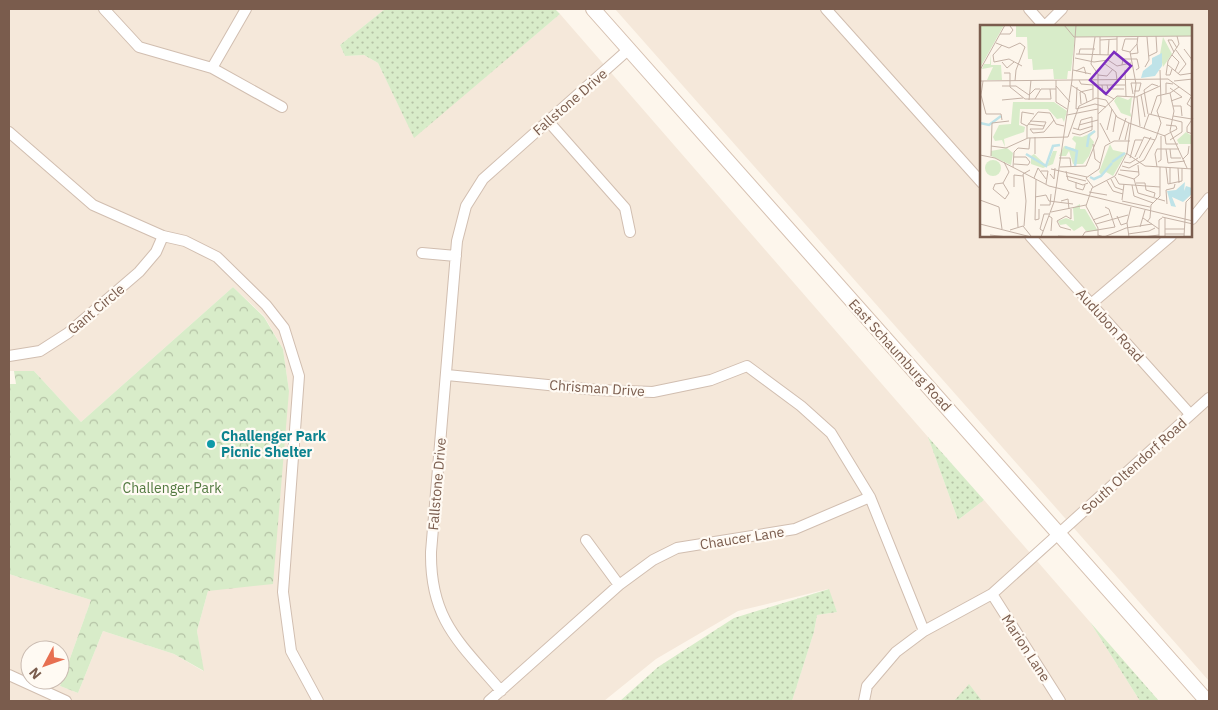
<svg xmlns="http://www.w3.org/2000/svg" width="1218" height="710" font-family="'IBM Plex Sans',sans-serif">
<style>
.residential{fill:#f5e8da;fill-rule:evenodd}
.grass{fill:url(#grass-dots)}
.park{fill:url(#park-crowns)}
.lines{fill:none;stroke-linecap:round;stroke-linejoin:round}
.minor-casing{stroke:#d1beb0;stroke-width:12}
.secondary-casing{stroke:#d6c0b0;stroke-width:16}
.minor{stroke:#fff;stroke-width:10}
.secondary{stroke:#fff;stroke-width:14}
.culture-dot{fill:#0f9aa8;stroke:#fffaf3;stroke-width:2}
.labels{text-anchor:middle;dominant-baseline:central;stroke-width:4.5;stroke-linejoin:round;paint-order:stroke}
.street-label{font-size:14px;fill:#7a5c4d;stroke:#fffaf3}
.culture-label{font-size:14px;font-weight:bold;fill:#0d838f;stroke:#fffaf3;text-anchor:start}
.park-label{font-size:14px;fill:#537a41;stroke:#fffaf3}
.inset-river{fill:none;stroke:#bfe3e8;stroke-width:2.5}
.inset-road{fill:none;stroke:#c5b3a7;stroke-width:1}
.view{fill:#7b2cbf;fill-opacity:0.15;stroke:#7b2cbf;stroke-width:2.5}
.inset-edge{fill:none;stroke:#7a5c4d;stroke-width:2.5}
</style>
<defs>
<pattern id="grass-dots" width="8" height="8" patternUnits="userSpaceOnUse" patternTransform="scale(1.25)"><rect width="8" height="8" fill="#d8ecc9"/><path d="M2 2h.1M6 6h.1" fill="none" stroke="#b4c2a5" stroke-width="1.8" stroke-linecap="round"/></pattern>
<pattern id="park-crowns" width="20" height="18" patternUnits="userSpaceOnUse" patternTransform="scale(1.25)"><rect width="20" height="18" fill="#d8ecc9"/><path d="M2 6a3 3 0 1 1 6 0M12 15a3 3 0 1 1 6 0" fill="none" stroke="#b4c2a5"/></pattern>
</defs>
<rect width="100%" height="100%" fill="#fdf6ec"/>
<path class="residential" d="M9,9H385L340,45L345,56L364,55L378,63L414,137L560,14L928,437L958,520L984,500L1090,622L1140,701H792L814,632L817,615L837,612L828,589L738,611L656,659L604,701H9V574L91,600L60,686L78,693L103,631L174,654L203,671L197,631L208,591L289,391L283,349L264,316L233,287L81,422L34,371H9ZM30,650H60V680H30Z
M615,9H1209V681ZM982,26H1192V236H982Z"/>
<path class="grass" d="M385,9H555L560,14L414,138L378,63L364,55L345,56L340,45Z
M928,437L984,500L958,520Z
M829,589L837,612L817,615L814,632L792,701H620L658,667L734,618Z
M1090,622L1159,701H1140Z
M969,684L982,701H954Z"/>
<path class="park" d="M233,287L264,317L283,349L289,391L273,584L208,591L197,631L204,671L174,654L103,631L78,693L60,686L91,600L9,574V384H16L14,371H34L81,422Z"/>
<g class="lines">
<g class="minor-casing">
<path id="minor" d="M104,9L139,47L212,68L282,107
M826,9L982,183
M1029,9L1044,26
M1045,26L1062,9
M212,68L246,9
M548,121L625,208L630,232
M9,132L93,205L163,236L185,241L217,257L266,305L284,328L299,376L283,592L291,651L318,701
M1192,219L1209,198
M1030,236L1190,414
M422,253L456,256
M1091,304L1171,236
M9,356L40,351L68,333L139,272L156,252L163,236
M447,375L598,390L653,392L711,380L747,366L801,406L831,433L870,497L924,631
M586,540L619,585
M992,594L1060,701
M9,675L66,701
M501,691C460,643 430,620 431,552L457,241L466,206L483,179L629,49
M489,701L619,585L653,560L677,548L795,529L870,497
M864,701L867,686L896,652L924,631L992,594L1209,398"/>
</g>
<g class="secondary-casing">
<path id="secondary" d="M593,9L1207,701"/>
</g>
<use href="#minor" class="minor"/>
<use href="#secondary" class="secondary"/>
</g>
<circle class="culture-dot" cx="211" cy="444" r="5"/>
<g class="labels">
<g class="street-label">
<text transform="translate(570 102) rotate(-41)">Fallstone Drive</text>
<text transform="translate(96 309) rotate(-40)">Gant Circle</text>
<text transform="translate(1110 325) rotate(48)">Audubon Road</text>
<text transform="translate(900 355) rotate(48)">East Schaumburg Road</text>
<text transform="translate(597 388) rotate(4)">Chrisman Drive</text>
<text transform="translate(1134 466) rotate(-42)">South Oltendorf Road</text>
<text transform="translate(437 484) rotate(-85)">Fallstone Drive</text>
<text transform="translate(742 538) rotate(-9)">Chaucer Lane</text>
<text transform="translate(1026 648) rotate(57)">Marion Lane</text>
</g>
<g class="culture-label">
<text x="221" y="436">Challenger Park<tspan x="221" dy="16">Picnic Shelter</tspan></text>
</g>
<g class="park-label">
<text x="172" y="488">Challenger Park</text>
</g>
</g>
<g transform="translate(980 25)">
<rect width="212" height="212" fill="#fdf6ec"/>
<path d="M33,77H74L87,86L84,97L82,93L77,94L68,84H40L39,100L45,102L44,107L24,114L25,122L22,115L15,116L13,112L19,100L31,99Z" fill="#d8ecc9"/>
<path d="M11,29V40H21L22,55H7L13,42L2,44L4,39H10ZM73,126H77L73,139L63,143L51,139V131L54,129L67,141Z" fill="#d8ecc9"/>
<path d="M5 143a8 8 0 1 1 16 0a8 8 0 1 1-16 0Z" fill="#d8ecc9"/>
<path d="M0,0H24L0,43ZM36,0H212V11L92,12H95L91,46H88L87,54H74L73,44L53,45L52,34H48L47,12H36ZM183,12L192,29L183,42L180,29ZM137,71L148,75L152,72L150,87L152,92L141,88L134,76ZM116,106L110,112L114,117L109,131L103,139H93L89,126L86,131H79L84,121L95,124L96,118L92,114L94,111L102,112ZM206,107L212,111V119H199L197,115ZM130,119L133,125L146,128L133,151L126,147L122,151L119,147ZM27,123L33,128L31,140L11,131V126ZM100,179V184H105L118,206H106L102,201L94,206L86,199L80,200L78,196L86,193L94,196L93,183Z" fill="#d8ecc9"/>
<path d="M182,28V41L175,51L161,53L163,46L172,39V33ZM205,157L204,166L206,161L212,163V169L203,177L192,172L196,182L191,181L187,166L196,165Z" fill="#bfe3e8"/>
<path class="inset-river" d="M0,98L9,100L21,91M85,122L97,126L95,141M107,122L109,110L115,106M46,129L66,141L73,121L80,120M132,137L145,128M110,152L114,154L121,151L132,138"/>
<path class="inset-road" d="M84,0L94,12L213,11M20,9H30L33,5L30,1M120,12V30M120,15L137,14M16,18L29,23L40,18L45,22L36,45L35,56M22,20L13,30L14,37L29,34L42,41M204,24L213,36M196,25L206,39L198,49M150,27L142,25L145,14H158M194,27L188,15H192L197,23M96,29L132,30L137,26V11M99,29L100,24H115M150,29L158,28L157,19M128,30L129,15M192,30L199,37L195,46M169,31L177,27L176,11M95,33L114,37L128,35L137,41L151,38M22,37L27,43L34,37M125,39L136,47L137,55M142,40L143,34H157L159,43L156,45M188,40L200,50L213,48M165,42L169,35L167,12M192,44L190,50H186L188,36L199,19L197,11M0,45L25,0M93,45L111,49M145,45L146,71M96,46L104,42L106,49M24,48H30V62L45,74H55L61,64H76M118,50L127,51L133,44M76,55V77L87,84M92,55L96,0M99,55L101,59L113,60V74M0,56L188,54L213,72M3,56L1,70L6,89H21L22,95M194,56L213,54M91,60L105,69L107,77M118,60H145M122,60L123,68L134,74M127,60L128,64H144M22,61H36L49,70L55,64H60M76,61L90,77M97,62L96,84L115,79L126,82M199,62L190,68L194,86L190,106L207,143M190,63L202,72L191,76M153,69L151,58H161L159,66H154M186,69V58L193,59M161,70L165,92M157,72L160,101M211,72L207,79L213,83M55,74H71L70,64M22,75L43,73M49,75L51,55M101,79L100,67L113,64M193,81H201L202,91M118,89L137,71L156,72L180,61M168,89L164,65L172,59L178,61M171,89L177,71L190,68M87,90L118,84M193,91L212,94M213,93L207,102V107L213,109M50,96L66,97M120,98L130,117M48,99L64,101M99,100L118,95M47,101L41,98L42,87L54,89M93,103L100,105L113,101M164,103L169,89L202,97V107L190,115M50,104L53,108L64,107L74,95M50,104H63L66,97M127,105L132,84M133,107L136,90M92,108L100,110L112,105V92L101,95L98,105M184,111L197,104L196,101L186,100M185,111L186,119H198M47,113V101L58,87L70,88L76,99L84,101M139,115L146,93M145,115L149,98M113,119L115,134L120,138M11,121L26,123L48,113L88,112L99,81L116,73L126,75L137,92L149,98L185,111M186,124L188,138L205,136M190,124L191,133H201M146,128L165,141L213,144M55,129V112M0,130L15,133L69,161L213,196M11,131L12,98L29,96M34,132H46L50,137L48,140L34,139M155,132L164,112L175,115M79,133H90L91,142M150,133L155,115H162M159,133L171,112M203,134L208,129L209,121M144,137L150,138L158,133M178,137L181,135V111M106,141L118,112V49L111,39L115,12M142,141L149,143L164,135L176,113L181,98L177,86L181,77L180,45M33,142L34,127L38,123L49,124L50,113M80,142L106,141M177,142L175,129L177,124H199M186,142L188,159L202,156V143M190,143V159M198,143L199,158M71,144L107,152M140,145L159,147M61,146H68L66,159M86,146L88,155L103,160L108,158M70,149L74,154L75,143M138,149L154,154L158,168L185,176M86,151L106,156M135,152L139,159L180,162M54,153L58,143L66,154M56,154L55,195L59,194V184M131,154L135,162L143,165M154,154L159,150L158,140M127,156L133,166L143,169M96,157V163L103,165L105,160M23,158L15,159L13,164L25,174L29,168L23,158L29,147L24,137M156,158H165L166,165L175,168L174,172M152,160L154,171L173,178M34,162V150L43,151M113,162L106,153L119,144L125,121L134,116H150M109,167L127,170M0,168V184M55,172L66,170L69,176L93,179M0,175L19,182L22,204M142,175L144,159M81,176L88,174L89,184M142,176L170,182M187,179L186,165L194,163L195,159M60,180H70L71,169M125,182L129,184L135,202M37,187L38,202M71,187L106,180M69,191L72,193L71,206M137,191L141,200L147,198M182,192L213,199M163,193L179,204M113,195L129,189M167,197L170,193L171,180L180,171V142M0,199L51,212M116,199L148,190M44,201L46,176L43,149L50,145M160,202L165,185M185,204H204M30,205L43,201L51,211M91,205L80,202L77,196L86,191L91,194V184M63,206L60,204L64,189H69M148,209L169,206L175,203M185,209H204M10,210L28,212M118,210L124,212L146,203L172,199M78,211L95,212M61,212L74,177L92,55M102,212L105,207L135,202M118,212V203L106,181L112,163L135,151L147,128L156,59L150,27L157,19L158,11M149,212L147,198L151,182M163,212L179,210M179,212V195L182,193M185,212V193M204,212L206,177L213,170"/>
<path class="view" d="M134,27L151,41L126,69L110,55Z"/>
<rect width="212" height="212" class="inset-edge"/>
</g>
<rect width="1218" height="710" fill="none" stroke="#7a5c4d" stroke-width="20"/>
<g transform="translate(45 665) rotate(229)"><circle r="24" fill="#fffaf3" stroke="#cabbb1"/>
<path d="M0-4L9 19L0 12L-9 19Z" fill="#e76f51"/>
<text y="-8" font-size="14" font-weight="bold" text-anchor="middle" fill="#7a5c4d">N</text>
</g>
</svg>
